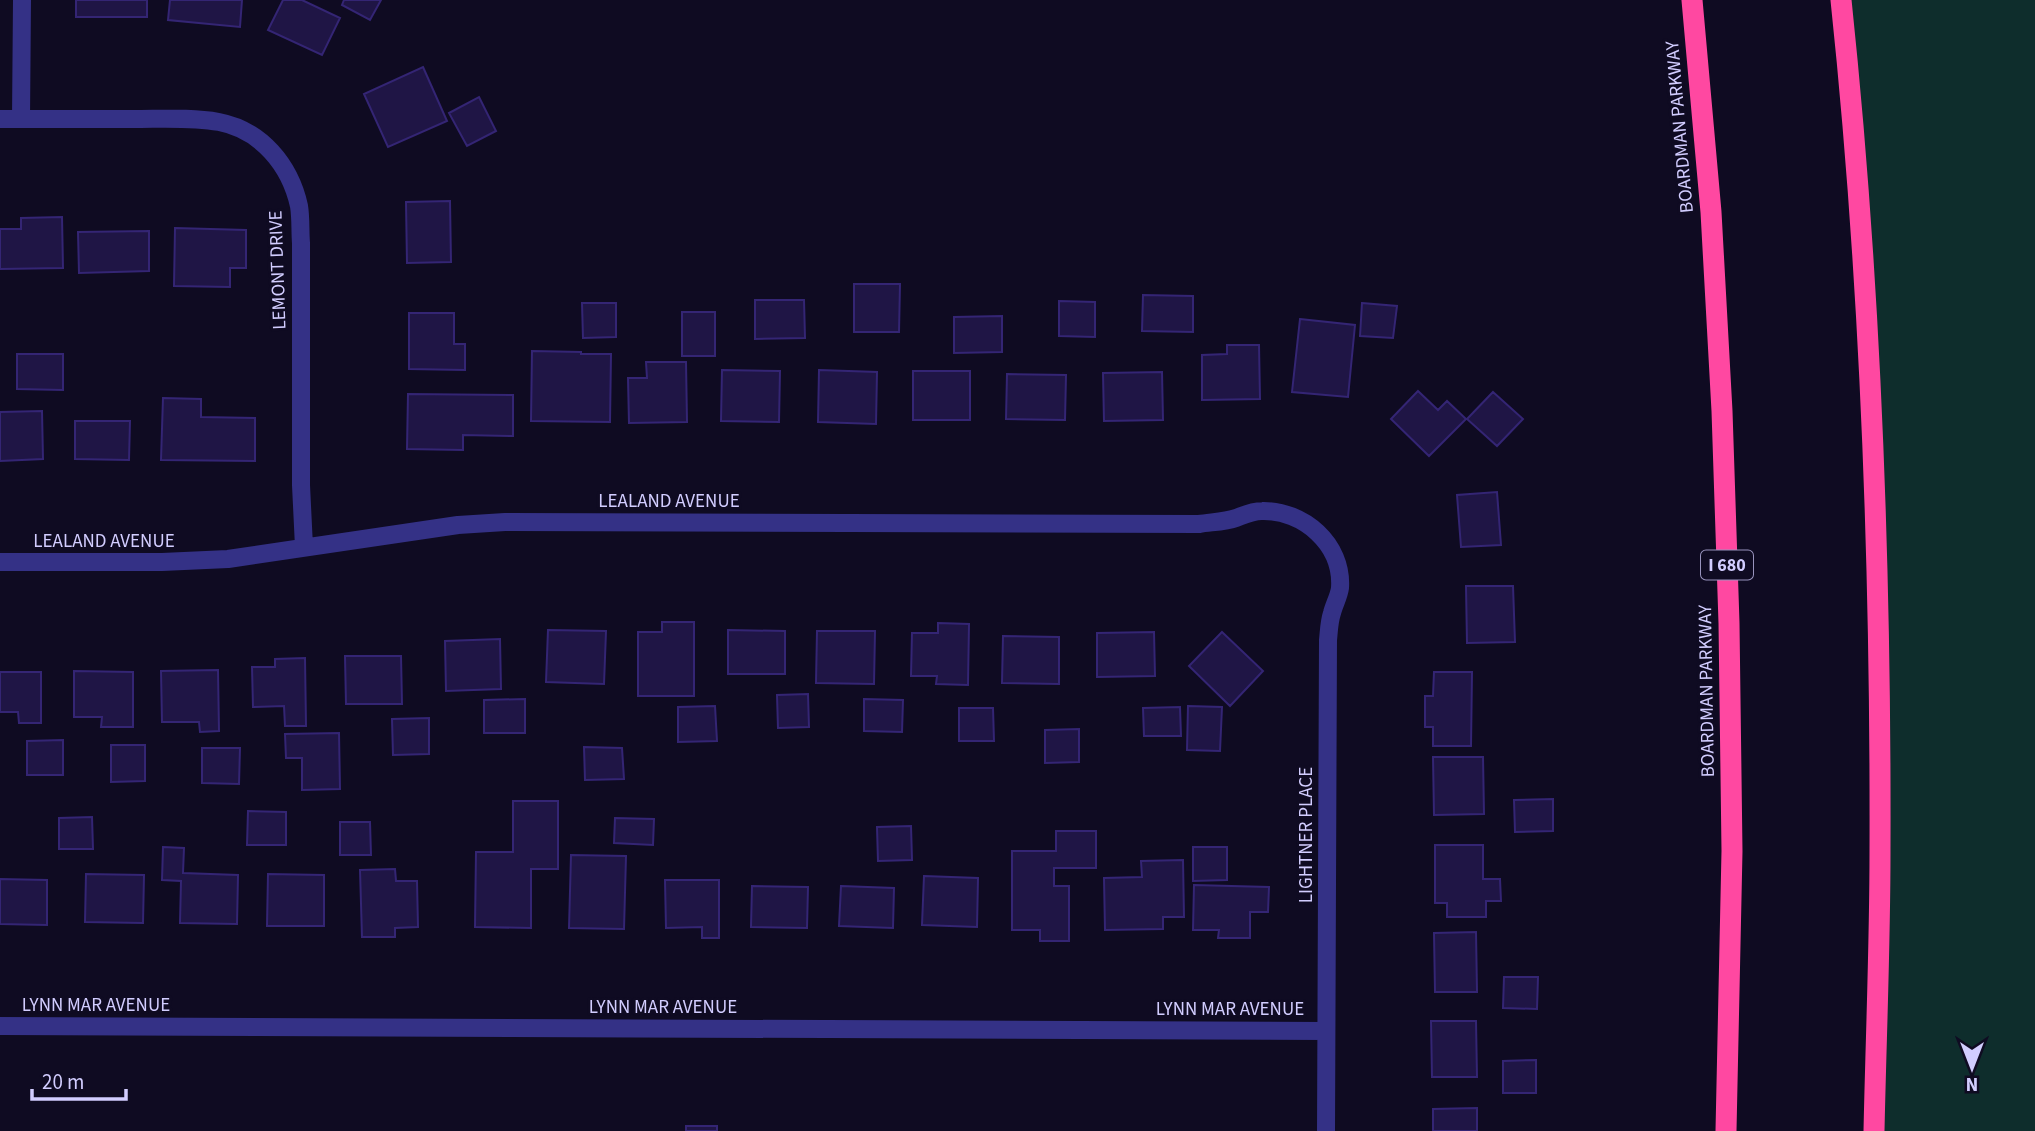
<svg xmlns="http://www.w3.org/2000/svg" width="2035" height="1131" font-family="'Source Sans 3',sans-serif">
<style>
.green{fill:#0e2d2c}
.building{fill:#1f1545;stroke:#342574;stroke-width:2}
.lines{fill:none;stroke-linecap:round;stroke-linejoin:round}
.street{stroke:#343186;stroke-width:18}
.highway{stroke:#ff48a1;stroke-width:21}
.labels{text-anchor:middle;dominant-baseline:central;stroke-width:6;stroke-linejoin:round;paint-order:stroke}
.shield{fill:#0f0b22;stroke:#9893bd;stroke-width:2}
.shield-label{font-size:18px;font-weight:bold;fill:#d2cdff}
.street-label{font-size:19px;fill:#d2cdff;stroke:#0f0b22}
</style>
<rect width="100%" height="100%" fill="#0f0b22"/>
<path class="green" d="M1841,0H2035V1131H1874L1879,665Z"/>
<path class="building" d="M76,0H147V17H76Z
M170,0H242L240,27L168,20Z
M283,0H302L340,18L322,55L268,30Z
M344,0H381L370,20L342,5Z
M423,67L447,121L388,147L364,94Z
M479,97L496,131L467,146L449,113Z
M450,201L451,262L407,263L406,202Z
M62,217L63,268L0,269V229H21V218Z
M175,228L246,230V268H230V287L174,286Z
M149,231V271L79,273L78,232Z
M854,284H900L899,332H854Z
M1143,295L1193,296V332L1142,331Z
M755,300H804L805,338L755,339Z
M1059,301L1095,302V337L1059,336Z
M582,303H616V337L583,338Z
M1362,303L1397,306L1393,338L1360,336Z
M682,312H715V356H682Z
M409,313H454V344H465V370L409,369Z
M1002,316V352L954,353V317Z
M1300,319L1355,325L1348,397L1292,392Z
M1227,345H1259L1260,399L1202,400V355L1227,354Z
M532,351L581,352V354H611L610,422L531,421Z
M17,354H63V390L17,389Z
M646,362H686L687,422L629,423L628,378H647Z
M722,370L780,371L779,422L721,421Z
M819,370L877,372L876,424L818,422Z
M913,371H970V420H913Z
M1162,372L1163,420L1104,421L1103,373Z
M1007,374L1066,375L1065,420L1006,419Z
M1418,391L1438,410L1447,401L1466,419L1429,456L1391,419Z
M1493,392L1523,419L1497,446L1467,419Z
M408,394L513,395V436L463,435V450L407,449Z
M163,398L201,399V417L255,418V461L161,460Z
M42,411L43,459L0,461V412Z
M75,421H130L129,460L75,459Z
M1497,492L1501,545L1461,547L1457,495Z
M1466,586H1513L1515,642L1467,643Z
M662,622H694V696H638V632H662Z
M938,623L969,624L968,685L936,684L937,676H911L912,633H938Z
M548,630L606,631L604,684L546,682Z
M728,630L785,631V674H728Z
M817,631H875L874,684L816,683Z
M1154,632L1155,676L1097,677V633Z
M1222,632L1263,671L1230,706L1189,666Z
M1003,636L1059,637V684L1002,683Z
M500,639L501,689L446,691L445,641Z
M345,656H401L402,704H346Z
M305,658L306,726H285L284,706L253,707L252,667H275V659Z
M218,670L219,731L200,732L199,722H162L161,671Z
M74,671L133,672V727H101L102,717H74Z
M0,672H41V723H19L18,712H0Z
M1434,672H1472L1471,746H1433V727H1425V696H1433Z
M808,694L809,727L778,728L777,695Z
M525,699V733H484V700Z
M864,699L903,700L902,732L864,731Z
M715,706L717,741L678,742V707Z
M1188,706L1222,707L1220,751L1187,750Z
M1180,707L1181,736H1144L1143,708Z
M959,708H993L994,741H959Z
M429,718V754L393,755L392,719Z
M1079,729V762L1045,763V730Z
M339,733L340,789L302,790V758H286L285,734Z
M63,740V775H27V741Z
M111,745H145V781L111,782Z
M584,747L622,748L624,779L585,780Z
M202,748H240L239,784L202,783Z
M1433,757H1483L1484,814L1434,815Z
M1553,799V831L1515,832L1514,800Z
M513,801H558V869H531V928L475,927L476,852H513Z
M248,811L286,812V845H247Z
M92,817L93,849H59V818Z
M615,818L654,819L653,845L614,843Z
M340,822H370L371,855H340Z
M911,826L912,860L878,861L877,827Z
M1056,831H1096V868H1054V886H1069V941H1040V930H1012V851H1056Z
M1435,845H1483V879H1500L1501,901H1486V917H1447V903H1435Z
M163,847L184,848L183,873L238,875L237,924L180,923L181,881L162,880Z
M1193,847H1227V880L1193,881Z
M571,855L626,856L624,929L569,928Z
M1183,860L1184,917H1163V929L1105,930L1104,878L1142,877L1141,861Z
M395,869L396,881H417L418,927L395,928V937H362L360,870Z
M86,874L144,875L143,923L85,922Z
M268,874L324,875V926H267Z
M924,876L978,878L977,927L922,925Z
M0,879L47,880V925L0,924Z
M665,880H719V938H702V927L666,928Z
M1194,885L1269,887L1268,912H1250V938H1218L1219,930H1193Z
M752,886L808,887L807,928L751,927Z
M841,886L894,888L893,928L839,926Z
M1476,932L1477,992H1435L1434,933Z
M1504,977H1538L1537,1009L1503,1008Z
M1431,1021H1476L1477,1077H1432Z
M1536,1060V1093H1503V1061Z
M1477,1108V1131H1433V1109Z
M686,1126H717V1131H686Z"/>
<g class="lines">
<path class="street" d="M0,119C44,119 89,119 133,119C162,119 191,117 219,122C261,130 290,165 299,206C301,218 300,231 301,243V485L304,547
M21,119L22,0
M0,562H162L228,559L458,525L505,522L1199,524C1211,522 1225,522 1236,518C1244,515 1252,511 1262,511C1303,510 1343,544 1340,588C1339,596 1334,605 1332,613C1329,622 1329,631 1328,640L1326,1131
M0,1026L1326,1031"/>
<path class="highway" d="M1692,0L1711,212L1722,411L1729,623L1732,851L1726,1131
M1841,0C1871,283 1881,568 1880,852C1880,945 1876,1038 1874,1131"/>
</g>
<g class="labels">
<rect class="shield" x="1701" y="550.5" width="52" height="29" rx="5"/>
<g class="shield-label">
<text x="1727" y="565">I 680</text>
</g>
<g class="street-label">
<text transform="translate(1680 127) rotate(-95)">BOARDMAN PARKWAY</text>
<text transform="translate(278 270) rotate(-92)">LEMONT DRIVE</text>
<text x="669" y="501">LEALAND AVENUE</text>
<text x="104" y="541">LEALAND AVENUE</text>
<text transform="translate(1707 691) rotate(-91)">BOARDMAN PARKWAY</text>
<text transform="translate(1306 835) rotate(-90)">LIGHTNER PLACE</text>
<text x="96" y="1005">LYNN MAR AVENUE</text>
<text x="663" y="1007">LYNN MAR AVENUE</text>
<text x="1230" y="1009">LYNN MAR AVENUE</text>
</g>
</g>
<g transform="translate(1972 1068) rotate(180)" stroke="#0f0b22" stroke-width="5" paint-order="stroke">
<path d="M0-5L12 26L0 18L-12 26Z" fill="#d2cdff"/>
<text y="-10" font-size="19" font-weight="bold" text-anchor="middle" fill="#d2cdff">N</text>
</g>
<path d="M32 1089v10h94v-10" fill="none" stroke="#d2cdff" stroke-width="3.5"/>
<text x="42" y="1089" font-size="21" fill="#d2cdff" stroke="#0f0b22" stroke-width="5" paint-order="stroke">20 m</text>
</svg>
